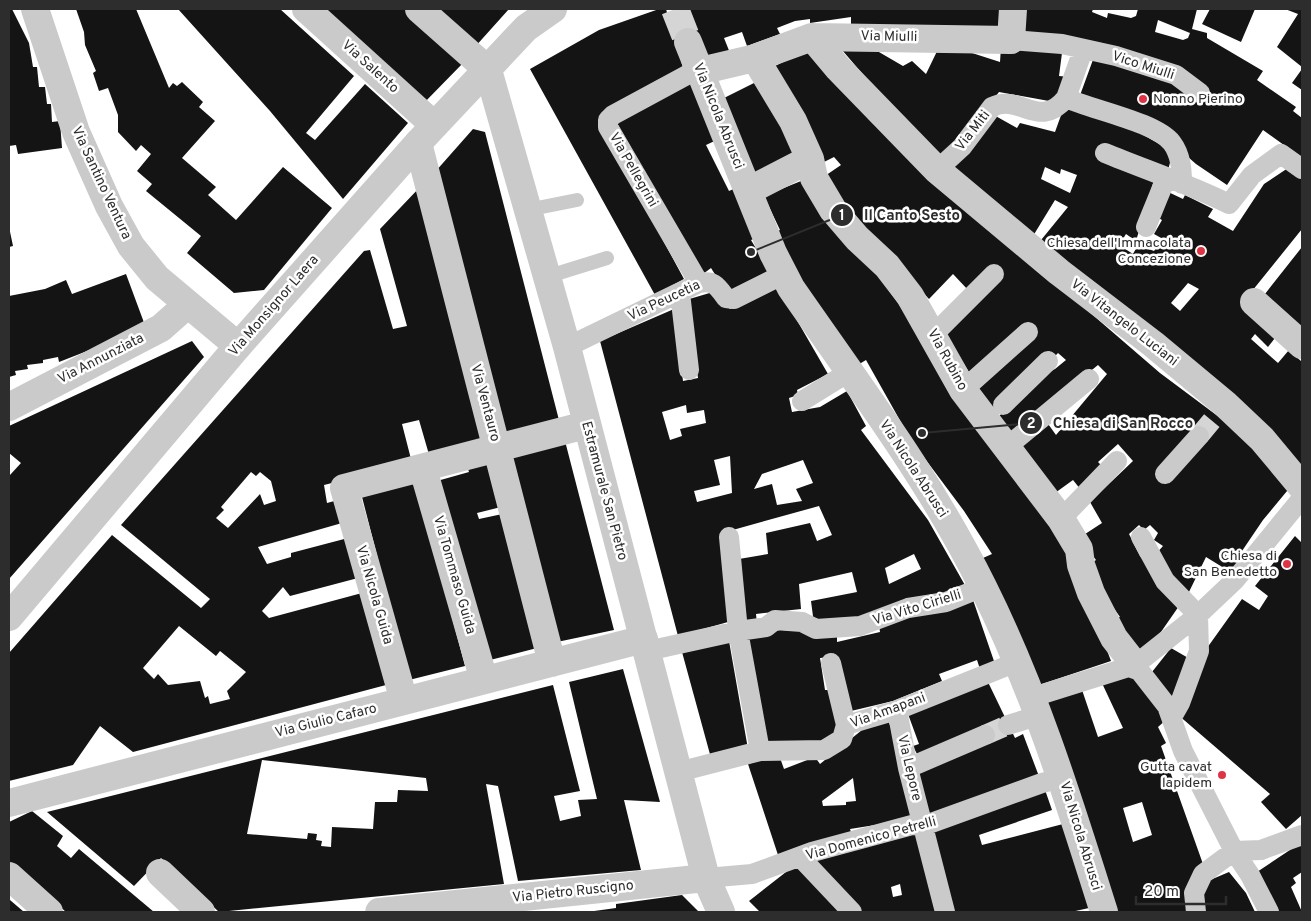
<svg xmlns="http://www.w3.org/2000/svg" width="1311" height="921" font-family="Overpass,sans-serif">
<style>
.building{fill:#141414;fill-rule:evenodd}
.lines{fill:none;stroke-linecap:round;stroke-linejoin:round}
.pedestrian-tunnel{stroke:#d5d5d5;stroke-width:20;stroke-dasharray:20 10;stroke-linecap:butt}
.minor-tunnel{stroke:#d5d5d5;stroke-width:28;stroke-dasharray:28 14;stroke-linecap:butt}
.service{stroke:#cacaca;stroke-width:14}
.pedestrian{stroke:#cacaca;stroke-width:20}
.minor{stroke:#cacaca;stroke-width:28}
.tertiary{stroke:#cacaca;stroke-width:28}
.poi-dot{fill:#de3445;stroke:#fff;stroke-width:2}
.labels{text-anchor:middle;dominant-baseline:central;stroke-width:5;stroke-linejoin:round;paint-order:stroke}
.street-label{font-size:14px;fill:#2d2d2d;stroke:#fff}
.poi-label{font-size:14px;fill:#2d2d2d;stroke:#fff;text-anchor:end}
.leader{fill:none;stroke:#2d2d2d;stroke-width:2}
.callout-dot{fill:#2d2d2d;stroke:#fff;stroke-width:2}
.mark-label{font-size:15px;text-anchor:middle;font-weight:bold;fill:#fff}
.callout-label{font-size:15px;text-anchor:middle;font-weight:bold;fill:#2d2d2d;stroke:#fff;stroke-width:5;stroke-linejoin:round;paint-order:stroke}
</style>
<rect width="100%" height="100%" fill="#fff"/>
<path class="building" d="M9,9H12L29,43L33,67H37L39,87H45L47,104H51L52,122L60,121L62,148L18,154L16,145L9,146Z
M76,9H136L169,88L173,83L177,86L182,82L203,102L199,107L215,121L182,158L216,187L208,195L236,220L283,167L332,208L264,290L234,293L187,253L201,236L146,191L152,184L137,171L151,154L141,145L136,151L118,132V115L108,88L99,91L93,73L96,71L85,45L84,32Z
M178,9H280L354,76L306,133L315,140L365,84L408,123L343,199L270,111Z
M318,9H406L465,61L421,106Z
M431,9H509L474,48Z
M659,9H666L684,71L598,120L684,279L655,295L530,69L599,30Z
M683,9H1005L1003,34L851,31V17L810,23V19L795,21L777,28L780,34L747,46L742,32L724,38L730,53L702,63Z
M1022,9H1093L1092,12L1107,18L1108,13L1131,18L1136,16L1138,9H1197L1192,29L1207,33V38L1263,71L1257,80L1296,107L1293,111L1302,118V158L1263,130L1227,185L1196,164L1180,150L1079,98L1094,57L1210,93L1020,33ZM1158,20L1190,33L1188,38L1183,40L1155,32Z
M1210,9H1255L1241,42L1202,24Z
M1285,9H1302V67L1277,47L1298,14Z
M860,41L903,66L912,61L926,74L941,43L1000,62L1001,47L1062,53L1059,76L1070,77L1058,97L1049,101L999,92L959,145L941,157L885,100L842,50Z
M809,49L949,191L1160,373L1223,420L1292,485L1263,520L1242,551L1232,573L1206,557L1188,594L1155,555L1163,546L1154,540L1158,533L1150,525L1144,530L1139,525L1129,534L1140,556L1179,606L1154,642L1131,654L1116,618L1120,617L1104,594L1090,564L1096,560L1079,538L1102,523L1090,502L1133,461L1118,444L1098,462L1101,465L1081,490L1073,480L1055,493L1017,444L1046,421L1056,435L1107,374L1098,365L1008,438L994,421L1040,376L1055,369L1066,360L1058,353L1055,356L1049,351L1030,373L988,412L972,377L946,335L969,291L953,274L929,299L819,180L841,165L834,157L824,162L767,70Z
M1302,69V90L1292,83Z
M764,78L803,154L756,177L722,99Z
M689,80L721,138L706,145L729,191L738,187L756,238L751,240L770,272L728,295L711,268L703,274L614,118Z
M1064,107L1140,133L1168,149L1172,155L1167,174L1154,180L1136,241L1126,234L1119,245L1133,254L1138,245L1154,251L1163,239L1154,234L1162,220L1153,215L1164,190L1183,199L1185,195L1213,209L1208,217L1233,231L1264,184L1288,168L1302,179V229L1244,301L1281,330L1268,347L1255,334L1251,339L1278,363L1289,350L1302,362V478L1037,245L1068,207L1055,200L1033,236L951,168L992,114L1017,128L1020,123L1055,132ZM1045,167L1060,174L1061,169L1077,175L1070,193L1041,179ZM1188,283L1199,289L1180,311L1171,303Z
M473,129L485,132L560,424L506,437L435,172Z
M806,179L864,255L1065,539L1111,661L1036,686L983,558L992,554L964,511L911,440L866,360L856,366L794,269L776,232L780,230L764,196Z
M421,186L489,444L430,458L419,420L402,424L412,463L324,485L327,503L338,500L342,523L258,547L267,564L291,557V553L348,538L358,578L290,596L283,587L262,611L269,618L362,593L386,685L133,752L100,726L73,765L9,781V653L112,535L201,608L210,599L121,525L364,251L370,250L393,329L407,326L380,229ZM251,472L256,476L260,472L271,481L276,501L264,505L260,494L228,528L216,518L224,510L221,507ZM179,626L216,656L220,651L246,672L227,691L230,699L210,704L208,696L205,698L200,681L168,685L158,674L154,679L143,668Z
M9,227L13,246L9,247Z
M1302,247V336L1261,299Z
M126,274L146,328L59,362L58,357L43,360V363L27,365L28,369L15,371L16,375L9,377V296L45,289L66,280L72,294Z
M776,284L828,374L797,390L798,395L789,398L792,412L820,407L847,391L866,426L861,430L928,520L966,587L870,616L814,624L811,601L857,592L852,572L799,584L801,609L756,614L757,624L741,625L739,559L768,554L766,533L810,523L817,541L832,535L819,506L722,533L728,622L678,636L600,341L674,309L683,381L698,378L686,300L713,292L730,309ZM686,405L687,413L704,410L706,423L680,429L682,436L670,440L662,412ZM730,456L732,493L697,502L694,491L720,485L714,460ZM803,460L813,483L796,489L802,501L777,505L772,484L754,489L762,474ZM914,554L921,569L889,584L885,568Z
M192,341L204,357L9,579V474L10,475L21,463L9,453V426Z
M565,441L614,630L557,642L510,454Z
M488,461L505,506L477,513L479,519L507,513L541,647L482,662L437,481L469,472L467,466Z
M415,479L465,666L409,680L361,493Z
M1295,536L1302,543V815L1286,829L1261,802L1270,794L1177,714L1207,648L1242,599L1259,610L1268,596L1255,586Z
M972,597L995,664L980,669L977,660L939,674L942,681L893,701L851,711L836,657L820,658L825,690H831L839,730L830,744L764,745L745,637L780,630L837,632V642L880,632L879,625Z
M729,641L748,749L711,758L682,652Z
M1171,648L1190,659L1178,702L1148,677Z
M623,669L660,802L624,800L641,870L518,881L498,786L486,784L504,884L219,912L161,858L134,886L47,812L553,685L580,791L554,796L560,821L581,816L578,800L597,799L569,682ZM262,760L426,778L428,791L398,790L397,802H375L373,829L332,827L331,847L321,846L322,841L316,840L317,834L308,833L307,839L247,834Z
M1127,671L1140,679L1167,719L1158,727L1166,743L1161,746L1203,864L1192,912H1115L1046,703L1081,687L1098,737L1123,728L1101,681ZM1142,802L1152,835L1133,842L1123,808Z
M987,680L1015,738L1023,734L1040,779L927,821L914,774L918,756L913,746L919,744L908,714Z
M887,718L898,744L913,819L850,829L852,835L778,855L748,764L779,755L784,769L815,757L820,764L862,730ZM853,778L856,801L846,802V805L823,806L822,801Z
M1044,787L1052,810L979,835L982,845L1063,824L1089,908L1071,912H954L930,828Z
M32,811L63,836L57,846L71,858L79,849L154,912H66L9,862V822Z
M916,830L937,912H859L827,881L813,855ZM900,884L902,895L893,897L891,887Z
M1302,842V872L1293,878L1296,883L1291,887L1302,912H1277L1257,872Z
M795,865L841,912H760L749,901Z
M1229,872L1246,893L1255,912H1202L1203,883Z
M682,895L699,912H587L616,908V904Z
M9,899L10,900L24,912H9Z"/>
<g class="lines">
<path class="pedestrian-tunnel" d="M1199,436L1219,412
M985,735L1008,725"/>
<path class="minor-tunnel" d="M675,9L688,42"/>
<path class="service" d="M527,210L577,200
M546,277L607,258"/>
<path class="pedestrian" d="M1011,40L1062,44L1116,56L1176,75L1200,93
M1083,50L1066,98C1092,110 1156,122 1172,143C1181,155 1182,170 1182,184
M1105,153C1146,170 1189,184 1229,204L1252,175L1281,154L1302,169
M937,170L962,147L992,107C1020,93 1039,131 1066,98
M1146,227L1166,178
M699,283L608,127V120L613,115L687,75L700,71
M680,293L689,370
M933,335L994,274
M567,347L699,283C714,280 717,286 726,298L734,299L784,274
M963,390L1028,332
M802,401L849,372
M1003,405L1048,361
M1008,446L1089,379
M1165,474L1199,436
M1061,519L1117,461
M729,537L738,631L760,751
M1141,537L1165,581L1198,615L1199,651L1180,703L1172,717
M647,651L738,631L766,627L775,620L802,622L816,629L860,626L908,608L946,602L983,587
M831,663L846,725
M1135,665L1167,706L1183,751L1234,851L1250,875L1269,912
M1033,697L1135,665L1198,615L1235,580L1302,498
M897,710L908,768L945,912
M1008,725L1040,715
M908,768L985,735
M678,772L760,751L824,750L842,739L846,725L897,710L1017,662
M1234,851L1261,850L1302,835
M801,858L852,912
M706,878L752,874L812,852L912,825L923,826L1042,783L1062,778
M1196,912L1194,893L1203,874L1234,851"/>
<path class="minor" d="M35,9L76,132L109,206L131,246L157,278L238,346
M306,9L434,125
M419,9L488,70
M812,37L838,68L937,170L1059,272L1153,344L1225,404L1262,439L1302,487
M688,42L773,253L791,288C858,385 931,481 983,587C1035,691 1069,801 1104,912
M755,58L793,121L810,159L814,178L833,210L857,238L887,266L910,296L963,390L1061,519L1079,549L1081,565L1091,593L1114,638L1135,665
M700,71L755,58L812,37L1011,40L1013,9
M418,143L552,663
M748,191L810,159
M1254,302L1302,345
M9,407L161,328L188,304
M423,469L484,680
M404,701L344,488L586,425
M9,803L644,639
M160,873L201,912
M9,876L49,912
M379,912L706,878"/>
<path class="tertiary" d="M488,70L567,347L706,878L721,912
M9,617L238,346L418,143L526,28L553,9"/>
</g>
<g class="poi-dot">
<circle cx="1143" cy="99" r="5"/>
<circle cx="1201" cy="251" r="5"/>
<circle cx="1287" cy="564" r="5"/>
<circle cx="1222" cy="775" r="5"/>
</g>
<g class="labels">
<g class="street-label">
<text transform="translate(889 37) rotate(1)">Via Miulli</text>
<text transform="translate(1143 66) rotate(18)">Vico Miulli</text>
<text transform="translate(370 67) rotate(42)">Via Salento</text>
<text transform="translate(718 116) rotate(68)">Via Nicola Abrusci</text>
<text transform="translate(973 131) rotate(-52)">Via Miti</text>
<text transform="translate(633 170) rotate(60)">Via Pellegrini</text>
<text transform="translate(101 183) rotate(65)">Via Santino Ventura</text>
<text transform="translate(664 301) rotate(-25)">Via Peucetia</text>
<text transform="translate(274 306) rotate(-49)">Via Monsignor Laera</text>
<text transform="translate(1124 323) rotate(38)">Via Vitangelo Luciani</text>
<text transform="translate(101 359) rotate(-27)">Via Annunziata</text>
<text transform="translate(947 360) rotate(61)">Via Rubino</text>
<text transform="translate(485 403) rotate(75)">Via Ventauro</text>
<text transform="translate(913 469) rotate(57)">Via Nicola Abrusci</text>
<text transform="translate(604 491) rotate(75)">Estramurale San Pietro</text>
<text transform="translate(454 575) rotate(74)">Via Tommaso Guida</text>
<text transform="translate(374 595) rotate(74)">Via Nicola Guida</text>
<text transform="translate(917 608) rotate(-17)">Via Vito Cirielli</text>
<text transform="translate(888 711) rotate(-20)">Via Amapani</text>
<text transform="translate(326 721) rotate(-14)">Via Giulio Cafaro</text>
<text transform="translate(909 768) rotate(77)">Via Lepore</text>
<text transform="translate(1080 836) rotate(73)">Via Nicola Abrusci</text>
<text transform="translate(871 839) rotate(-15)">Via Domenico Petrelli</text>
<text transform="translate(573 892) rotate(-6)">Via Pietro Ruscigno</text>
</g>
<g class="poi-label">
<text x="1153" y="99" text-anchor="start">Nonno Pierino</text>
<text x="1191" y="243">Chiesa dell'Immacolata<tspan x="1191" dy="16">Concezione</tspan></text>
<text x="1277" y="556">Chiesa di<tspan x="1277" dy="16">San Benedetto</tspan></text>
<text x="1212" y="767">Gutta cavat<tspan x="1212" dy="16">lapidem</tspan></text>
</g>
</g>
<path class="leader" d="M751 252L842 215M922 433L1031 423"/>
<g class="callout-dot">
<circle cx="751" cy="252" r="5"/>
<circle cx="922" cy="433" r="5"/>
<circle cx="842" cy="215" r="12"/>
<circle cx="1031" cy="423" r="12"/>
</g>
<g class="mark-label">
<text x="842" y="220">1</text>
<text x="1031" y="428">2</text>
</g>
<g class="callout-label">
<text x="912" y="220">Il Canto Sesto</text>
<text x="1123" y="428">Chiesa di San Rocco</text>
</g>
<rect width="1311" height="921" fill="none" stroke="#2d2d2d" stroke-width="20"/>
<path d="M1136 896v8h90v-8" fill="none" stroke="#2d2d2d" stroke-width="2.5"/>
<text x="1144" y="896" font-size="15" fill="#2d2d2d" stroke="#ffffff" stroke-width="4" paint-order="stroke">20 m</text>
</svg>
